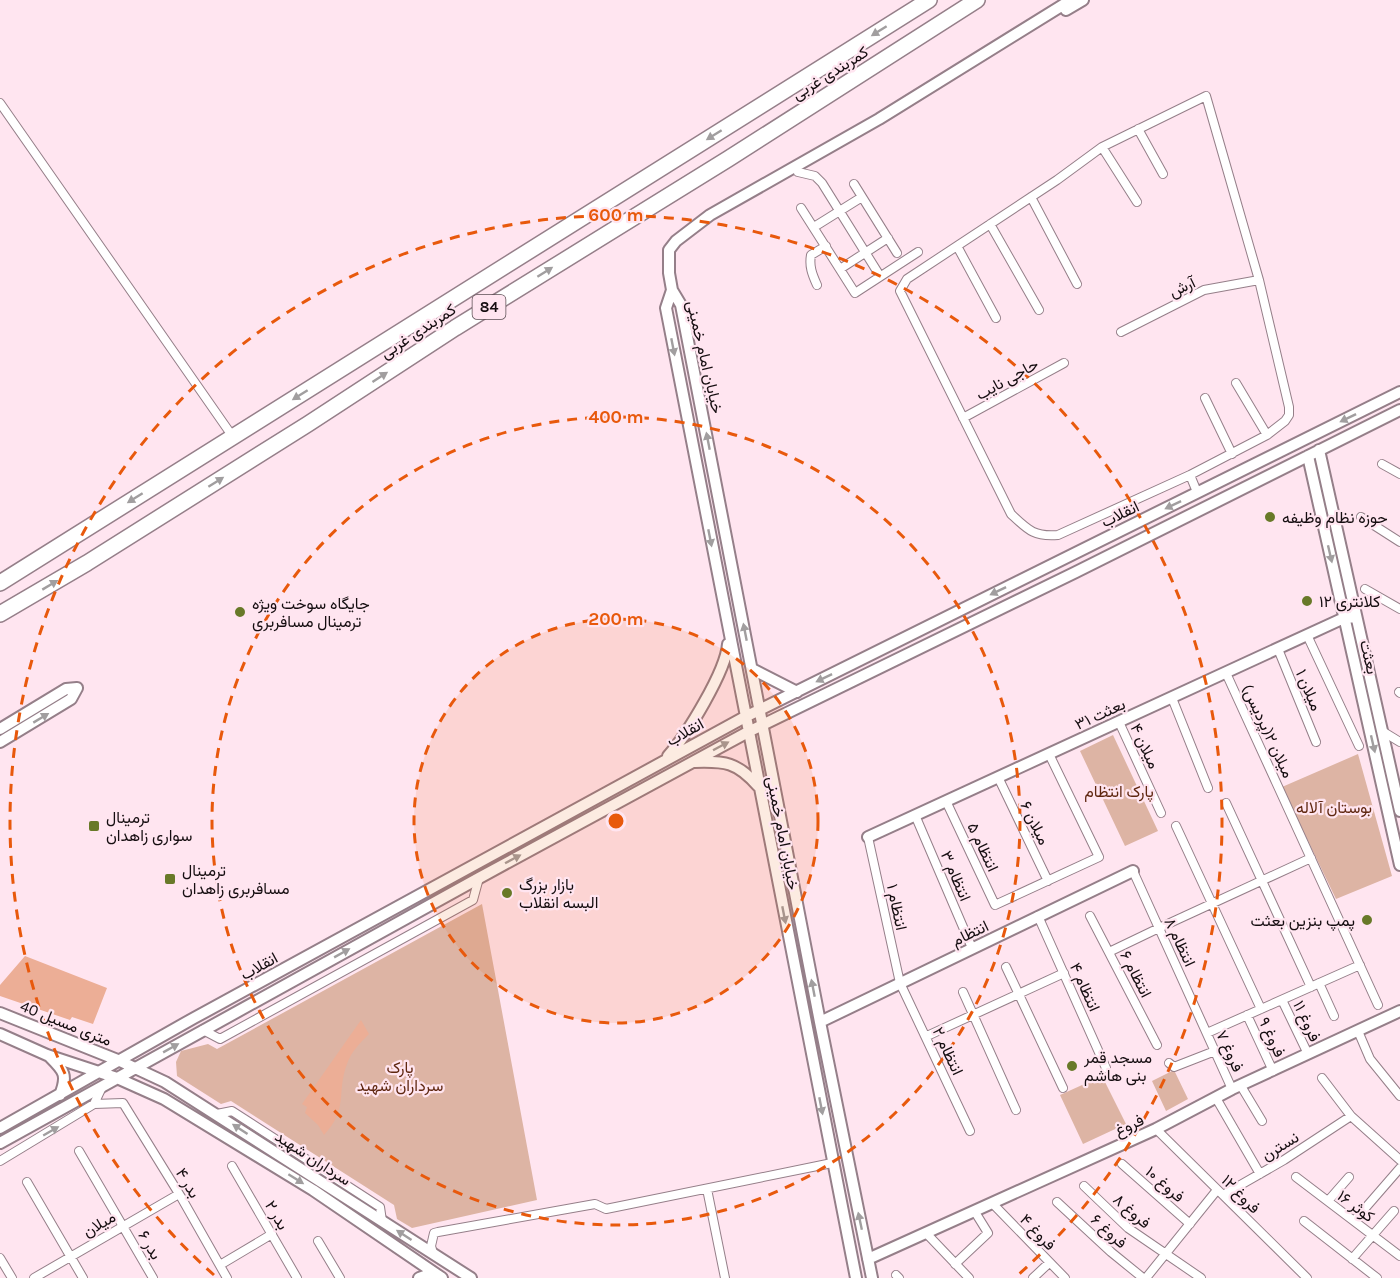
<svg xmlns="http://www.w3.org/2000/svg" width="1400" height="1278" font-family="Karla,Vazirmatn,sans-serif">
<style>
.green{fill:#ddb4a4}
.forest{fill:#ecae96}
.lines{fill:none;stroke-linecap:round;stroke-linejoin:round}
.street-casing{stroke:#957f89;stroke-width:10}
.secondary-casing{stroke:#957f89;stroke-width:14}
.highway-casing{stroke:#957f89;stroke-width:18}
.street{stroke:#fff;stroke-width:8}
.secondary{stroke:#fff;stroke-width:10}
.highway{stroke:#fff;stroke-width:15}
.oneway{fill:#a19e9f}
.ring{fill:none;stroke:#e8590c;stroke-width:3;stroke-dasharray:10 8}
.poi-dot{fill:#687928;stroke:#ffe5f0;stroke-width:2}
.labels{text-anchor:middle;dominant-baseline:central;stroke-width:4.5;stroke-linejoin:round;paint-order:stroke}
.shield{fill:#ffe5f0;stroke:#5b4e53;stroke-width:1.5}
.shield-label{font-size:15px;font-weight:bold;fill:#150d10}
.street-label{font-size:16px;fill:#150d10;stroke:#ffe5f0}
.poi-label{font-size:16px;fill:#150d10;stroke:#ffe5f0;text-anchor:start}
.park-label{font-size:16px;fill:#5f2710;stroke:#ffe5f0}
.centre{fill:#e8590c;stroke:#ffe5f0;stroke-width:3}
.ring-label{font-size:18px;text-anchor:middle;font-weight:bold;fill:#e8590c;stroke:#ffe5f0;stroke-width:4.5;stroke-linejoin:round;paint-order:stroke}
</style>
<rect width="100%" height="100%" fill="#ffe5f0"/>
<path class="green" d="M1113,735L1158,831L1125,846L1080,751Z
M1358,754L1392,876L1336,899L1282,787Z
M482,904L537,1200L412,1228L397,1219L394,1205L231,1101L221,1104L177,1076L176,1062L181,1051L208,1044L217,1049Z
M1174,1070L1188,1099L1166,1111L1152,1081Z
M1102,1076L1126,1124L1083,1144L1060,1095Z"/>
<path class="forest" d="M25,956L107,988L93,1024L72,1017L70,1020L0,996V985Z
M361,1020L369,1034C360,1043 351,1052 347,1064C336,1093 349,1108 324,1135L318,1125L305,1113L307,1107L302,1104Z"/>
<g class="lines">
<g class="street-casing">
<path id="street" d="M1206,96L1259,280L1289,407V415L1285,421L1267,435L1190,475L1058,535C1034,537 1028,530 1011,514L900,291L907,279L1057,180L1102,147Z
M0,103L233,437
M1138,129L1163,174
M1102,147L1137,202
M798,172L815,176L822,183L880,276
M854,184L897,253
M1031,197L1077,284
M801,208L855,293L918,252
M990,224L1039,310
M814,227L862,197
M957,246L996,318
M840,269L888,238
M817,285C812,274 809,266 811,255L826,246
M1121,332L1204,290L1259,280
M1236,383L1267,435
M1205,398L1232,454
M963,418L1064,363
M1382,464L1400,474
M1190,475L1197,492
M1361,517L1400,542
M1365,589L1400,609
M1307,635L1359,746
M1278,649L1316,742
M1226,673L1378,1005
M1399,692L1400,693
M1172,698L1208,788
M1119,722L1161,813
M1382,731L1400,742
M998,777L1048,881
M946,801L995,905L1099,857L1049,754
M1226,803L1311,987
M915,815L972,948
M1176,826L1261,1009
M868,837L900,983L970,1131
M1133,871L1232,1089
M1038,916L1106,1068
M1090,916L1157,1045
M1109,952L1159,928L1311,858
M1006,967L1063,1088
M1319,983L1334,1016
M963,992L1016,1110
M1282,1000L1308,1054
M1247,1015L1273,1071
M203,1030L220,1039L473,900L479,878
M1358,1031L1370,1059L1400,1096
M1207,1033L1360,965
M927,1036L1064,973
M1169,1063L1174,1067L1215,1051
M1322,1078L1351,1116L1400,1160
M1241,1086L1262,1121
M1216,1098L1260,1174
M94,1104L123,1103L181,1197L227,1278
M217,1114L232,1111L380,1207L382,1221
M1156,1129L1307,1278
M79,1151L153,1278
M0,1161L94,1104L102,1087
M1122,1164L1190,1224
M232,1166L297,1278
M1296,1177L1400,1256
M27,1182L83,1278
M1084,1186L1128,1228L1201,1278
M707,1189L725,1278
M1223,1195L1284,1160L1351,1116
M1328,1201L1349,1177
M1057,1202L1111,1252L1143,1278
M993,1204L1065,1278
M1304,1221L1377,1278
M1354,1221L1400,1168
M926,1233L969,1278
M318,1241L340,1278
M433,1253L431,1246L434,1233L438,1232L595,1204L606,1209L832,1163
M0,1258L12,1278
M1352,1259L1394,1211
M955,1264L988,1233L975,1212
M220,1265L272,1234
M896,1275L899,1278
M34,1278L179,1194
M1033,1278L1049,1263
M1146,1278L1217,1190"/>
</g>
<g class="secondary-casing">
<path id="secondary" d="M1066,10L1083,0
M672,290L666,308L856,1278
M1319,450L1400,811
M1308,456L1400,865
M752,669L797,692
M0,729L66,689L77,688
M0,742L71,699L77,688
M668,756C687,735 726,671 728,644
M695,762C725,761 737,762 758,786
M868,837L1344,618L1356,617
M0,1013L120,1061L165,1082L471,1278
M820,1022L1133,871
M0,1034L47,1055L117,1078L164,1099L313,1190L442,1278
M50,1057C64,1071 68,1075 60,1095
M0,1128L194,1018L745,717L1400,392
M0,1143L479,878L748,732L1076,572L1400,410
M868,1259L1156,1129L1232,1089L1400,1011
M419,1278L433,1273
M872,1278L820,1022L681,305L672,290L669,273V250L676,241L710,215L879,119L1071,0"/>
</g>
<g class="highway-casing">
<path id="highway" d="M0,583L929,0
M0,614L87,563L308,424L455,328L728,159L977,0"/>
</g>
<use href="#street" class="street"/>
<use href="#secondary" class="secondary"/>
<use href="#highway" class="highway"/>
</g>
<defs><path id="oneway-solid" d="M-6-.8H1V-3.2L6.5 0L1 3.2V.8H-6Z" transform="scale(1.5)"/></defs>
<g class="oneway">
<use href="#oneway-solid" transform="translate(879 31) rotate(148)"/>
<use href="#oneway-solid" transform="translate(714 135) rotate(148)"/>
<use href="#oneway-solid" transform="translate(545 272) rotate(-32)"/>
<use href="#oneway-solid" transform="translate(673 347) rotate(79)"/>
<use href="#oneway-solid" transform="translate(380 377) rotate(-33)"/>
<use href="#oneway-solid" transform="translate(300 395) rotate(148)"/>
<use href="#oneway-solid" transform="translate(1348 418) rotate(154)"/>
<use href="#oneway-solid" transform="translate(708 441) rotate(-101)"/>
<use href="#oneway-solid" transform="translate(216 482) rotate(-32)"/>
<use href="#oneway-solid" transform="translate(135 498) rotate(148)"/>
<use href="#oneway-solid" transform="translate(1173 505) rotate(154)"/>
<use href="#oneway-solid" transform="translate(710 538) rotate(79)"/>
<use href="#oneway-solid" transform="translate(1330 554) rotate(77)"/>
<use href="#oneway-solid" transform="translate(50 585) rotate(-31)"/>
<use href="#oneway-solid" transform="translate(998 591) rotate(154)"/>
<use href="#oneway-solid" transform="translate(745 632) rotate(-101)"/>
<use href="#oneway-solid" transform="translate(824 678) rotate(154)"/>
<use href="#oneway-solid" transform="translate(41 718) rotate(-31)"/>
<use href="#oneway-solid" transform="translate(1373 744) rotate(77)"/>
<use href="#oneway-solid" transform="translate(721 746) rotate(-28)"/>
<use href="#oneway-solid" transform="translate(513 859) rotate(-28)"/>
<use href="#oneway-solid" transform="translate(784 915) rotate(79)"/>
<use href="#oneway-solid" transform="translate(342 953) rotate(-29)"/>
<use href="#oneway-solid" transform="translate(813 988) rotate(-101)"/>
<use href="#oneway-solid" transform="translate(171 1048) rotate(-29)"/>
<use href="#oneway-solid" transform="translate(821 1106) rotate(79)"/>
<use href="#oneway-solid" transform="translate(240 1129) rotate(-147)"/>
<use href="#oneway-solid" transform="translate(51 1131) rotate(-30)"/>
<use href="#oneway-solid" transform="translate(296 1179) rotate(32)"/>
<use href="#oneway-solid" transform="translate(860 1221) rotate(-102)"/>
<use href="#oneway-solid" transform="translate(404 1235) rotate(-147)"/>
</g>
<circle cx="616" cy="821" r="202" fill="#e8590c" fill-opacity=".12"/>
<g class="ring">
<circle cx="616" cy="821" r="202"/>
<circle cx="616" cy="821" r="404"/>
<path d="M214 1275A606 606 0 1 1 1018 1275"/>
</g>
<g class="poi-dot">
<circle cx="1270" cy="517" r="6"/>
<circle cx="1307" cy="601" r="6"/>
<circle cx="240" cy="612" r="6"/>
<rect x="88" y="820" width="12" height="12" rx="3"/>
<rect x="164" y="873" width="12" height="12" rx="3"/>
<circle cx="507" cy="893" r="6"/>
<circle cx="1367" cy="920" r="6"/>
<circle cx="1072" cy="1066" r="6"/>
</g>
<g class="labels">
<rect class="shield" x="472.5" y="295" width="33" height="24" rx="4.5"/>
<g class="shield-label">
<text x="489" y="307">84</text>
</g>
<g class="street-label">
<text transform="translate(830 73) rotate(-32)">کمربندی غربی</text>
<text transform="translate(1182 287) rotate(-26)">آرش</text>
<text transform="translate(418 331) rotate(-33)">کمربندی غربی</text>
<text transform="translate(705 357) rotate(77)">خیابان امام خمینی</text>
<text transform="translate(1007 379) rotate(-29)">حاجی نایب</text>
<text transform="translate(1120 514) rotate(-26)">انقلاب</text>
<text transform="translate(1369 657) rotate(77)">بعثت</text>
<text transform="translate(1309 690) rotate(67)">میلان ۱</text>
<text transform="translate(1100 714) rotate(-25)">بعثت ۳۱</text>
<text transform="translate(1268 731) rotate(65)">میلان ۲(پردیس)</text>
<text transform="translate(685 732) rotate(-29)">انقلاب</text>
<text transform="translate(1145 746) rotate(65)">میلان ۴</text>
<text transform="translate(1035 823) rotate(64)">میلان ۶</text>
<text transform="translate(783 833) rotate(79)">خیابان امام خمینی</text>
<text transform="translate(983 847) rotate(65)">انتظام ۵</text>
<text transform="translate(956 876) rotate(67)">انتظام ۳</text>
<text transform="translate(897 907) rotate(78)">انتظام ۱</text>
<text transform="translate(970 933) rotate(-26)">انتظام</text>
<text transform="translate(1180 942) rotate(65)">انتظام ۸</text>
<text transform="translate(259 966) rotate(-29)">انقلاب</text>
<text transform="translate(1136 974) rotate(63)">انتظام ۶</text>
<text transform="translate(1085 987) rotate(66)">انتظام ۴</text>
<text transform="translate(1307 1021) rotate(65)">فروغ ۱۱</text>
<text transform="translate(66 1023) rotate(22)">40 متری مسیل</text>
<text transform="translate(1272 1037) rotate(65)">فروغ ۹</text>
<text transform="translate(948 1051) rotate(65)">انتظام ۲</text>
<text transform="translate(1230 1051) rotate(65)">فروغ ۷</text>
<text transform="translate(1129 1125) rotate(-25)">فروغ</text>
<text transform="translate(1280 1146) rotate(-32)">نسترن</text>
<text transform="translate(313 1158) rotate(33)">سرداران شهید</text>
<text transform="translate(188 1183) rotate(59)">بدر ۴</text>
<text transform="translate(1165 1184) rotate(41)">فروغ ۱۰</text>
<text transform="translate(1241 1194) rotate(45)">فروغ ۱۲</text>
<text transform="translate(1356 1206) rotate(37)">کوثر ۱۶</text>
<text transform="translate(1132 1211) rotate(41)">فروغ ۸</text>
<text transform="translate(277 1215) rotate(60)">بدر ۲</text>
<text transform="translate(99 1224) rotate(-30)">میلان</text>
<text transform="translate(1109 1231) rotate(42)">فروغ ۶</text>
<text transform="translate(1038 1232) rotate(46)">فروغ ۴</text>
<text transform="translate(150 1245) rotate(60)">بدر ۶</text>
</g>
<g class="poi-label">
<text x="1282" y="517">حوزه نظام وظیفه</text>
<text x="1319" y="601">کلانتری ۱۲</text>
<text x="252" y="603">جایگاه سوخت ویژه<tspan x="252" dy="18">ترمینال مسافربری</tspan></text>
<text x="106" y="817">ترمینال<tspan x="106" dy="18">سواری زاهدان</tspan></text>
<text x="182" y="870">ترمینال<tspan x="182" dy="18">مسافربری زاهدان</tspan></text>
<text x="519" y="884">بازار بزرگ<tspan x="519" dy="18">البسه انقلاب</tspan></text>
<text x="1355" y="920" text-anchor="end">پمپ بنزین بعثت</text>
<text x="1084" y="1057">مسجد قمر<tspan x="1084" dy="18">بنی هاشم</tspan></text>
</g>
<g class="park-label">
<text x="1119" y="791">پارک انتظام</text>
<text x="1334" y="807">بوستان آلاله</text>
<text x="400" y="1067">پارک<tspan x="400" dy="18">سرداران شهید</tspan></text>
</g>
</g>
<circle cx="616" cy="821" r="9" class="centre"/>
<g class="ring-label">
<text x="616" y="221">600 m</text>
<text x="616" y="423">400 m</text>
<text x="616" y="625">200 m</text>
</g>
</svg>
